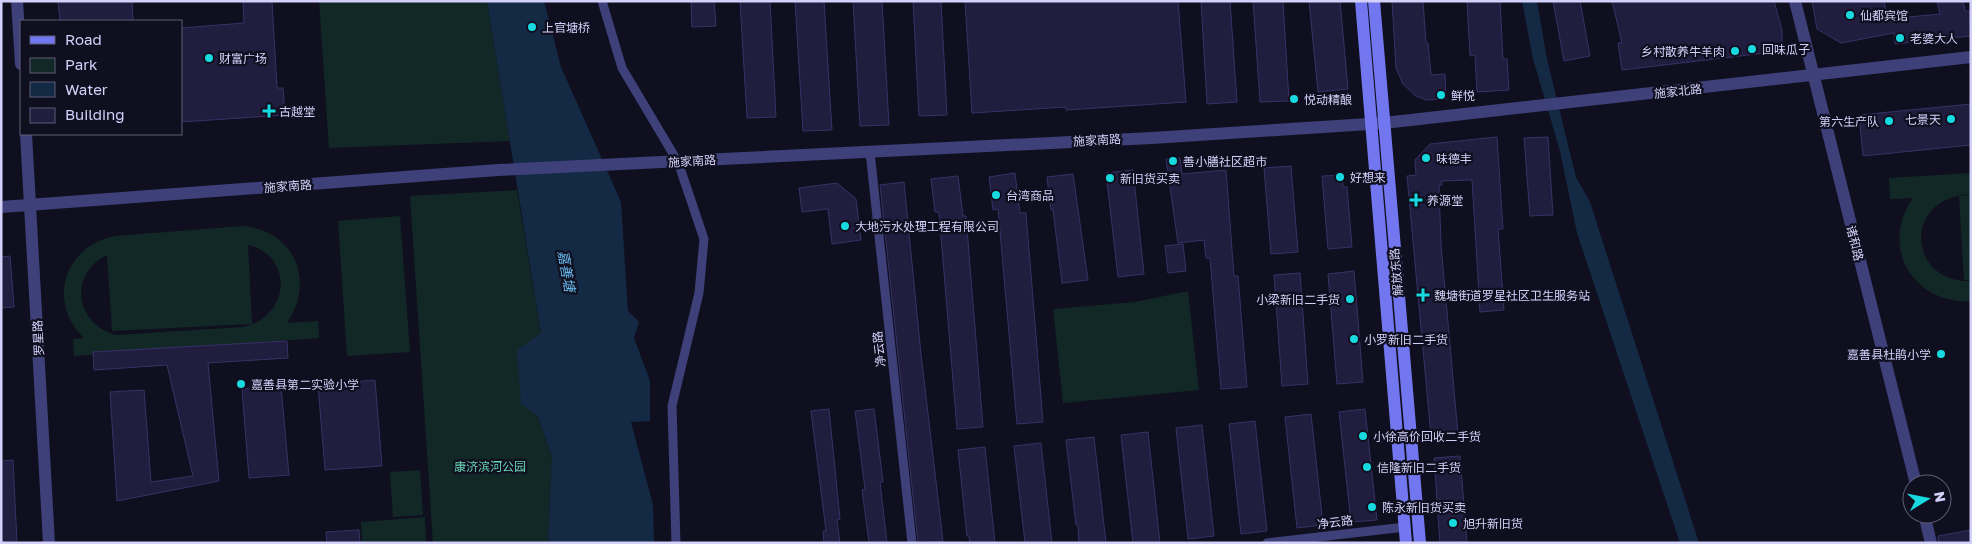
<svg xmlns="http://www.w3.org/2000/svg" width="1972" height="544" font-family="'Golos Text','Noto Sans SC',sans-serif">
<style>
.green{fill:#122826;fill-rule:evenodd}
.water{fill:#142944}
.building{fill:#211d3e;stroke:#383167}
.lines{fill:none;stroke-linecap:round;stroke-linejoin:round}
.lane{stroke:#3e4079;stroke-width:9}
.street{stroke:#3e4079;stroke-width:12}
.secondary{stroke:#7277f0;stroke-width:12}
.poi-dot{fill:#17dae0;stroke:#100f1f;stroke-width:2}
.labels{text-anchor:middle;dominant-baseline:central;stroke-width:4.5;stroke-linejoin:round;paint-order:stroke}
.poi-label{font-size:12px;fill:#d3d1fa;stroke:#100f1f;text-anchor:start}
.street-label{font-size:12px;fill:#d3d1fa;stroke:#100f1f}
.park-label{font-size:12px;fill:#65d2b0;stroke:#100f1f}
.water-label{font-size:14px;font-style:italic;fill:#6abbf0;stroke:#100f1f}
</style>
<rect width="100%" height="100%" fill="#100f1f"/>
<path class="green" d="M319,1H487L510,141L329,148Z
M1971,173V194C1900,198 1909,284 1971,281V301C1913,305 1879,246 1913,198L1890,199L1889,178Z
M517,190L541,333L537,415L552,456L548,543H433L410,196Z
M1971,195V280H1964L1959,196Z
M400,216L410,352L347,356L338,221Z
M242,226C294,230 316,281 287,323L318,321L319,338L74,356L73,339L84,338C46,302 65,245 115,236ZM248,245C295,256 290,318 242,327L116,335C75,324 68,274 107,255L112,331L252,324Z
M1188,291L1199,390L1063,403L1053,309L1135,302Z
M420,470L423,515L393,517L390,472Z
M425,517L426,543H362L361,522Z"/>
<path class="water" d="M487,1H544L561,67L621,202L628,311L639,322L634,338L650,381V421L631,422L653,505L654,543H548L552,456L537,415L521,404L517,350L541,333Z
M1522,1H1537L1547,59L1570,153L1576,177L1590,202L1699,543H1680L1577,233L1560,151L1533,59Z"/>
<path class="building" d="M58,1H132L133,21H60Z
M243,1H272L277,88H283L285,115L181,122V28L244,23Z
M691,1H714L716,26L692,27Z
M740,1H770L776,117L747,118Z
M795,1H824L832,130L803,131Z
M853,1H882L889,125L860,126Z
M913,1H941L947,115L919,116Z
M965,1H1178L1186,102L1066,110V107L972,113Z
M1201,1H1230L1237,102L1207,104Z
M1253,1H1283L1289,101L1260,102Z
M1309,1H1340L1348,89L1318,92Z
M1392,1H1423L1426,43H1428L1431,75L1445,74L1446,99L1427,100L1416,96L1403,84L1396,68Z
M1467,1H1500L1503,59H1507L1509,90L1477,92L1475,55L1470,56Z
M1553,1H1580L1590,56L1564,61Z
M1612,1H1774L1782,30V42L1779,49L1765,53L1622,70L1618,43H1622Z
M1812,1H1884L1887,19L1940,14L1937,1H1963L1965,11H1970L1971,36L1895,44L1894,33L1841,43L1817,29Z
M1971,104V145L1863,156L1859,115Z
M1497,137L1503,229H1498L1504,310L1480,312L1472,180L1441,181L1442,185H1439L1441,245L1458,434L1431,436L1407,176L1416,175L1415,160L1430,144Z
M1548,137L1553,215L1530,216L1524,138Z
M1180,158L1182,174L1226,170L1234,276H1238L1247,387L1221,389L1210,258H1206L1204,240L1178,243L1166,159Z
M1291,166L1298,252L1271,254L1264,168Z
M1133,170L1144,274L1118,277L1106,173Z
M1015,173L1020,213H1026L1043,422L1017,424L998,209L993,210L989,177Z
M1073,174L1088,280L1062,283L1053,210H1051L1047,177Z
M1342,175L1343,187H1347L1352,247L1328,249L1322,176Z
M958,176L963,216H966L983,427L957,429L939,212H935L931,179Z
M904,182L921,354L943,541L925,543H918L880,185Z
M837,183L856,199L861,240L832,244L828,209L802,212L799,188Z
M1183,244L1186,271L1168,273L1165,246Z
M10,256L14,307L1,308V257Z
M1354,271L1363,382L1337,384L1328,274Z
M1300,273L1308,384L1282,386L1274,275Z
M287,341L288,358L208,363L219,481L117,501L110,392L144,390L151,482L193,476L167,365L94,370L93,352Z
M375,380L382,466L325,470L318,385Z
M281,386L289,475L249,478L242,389Z
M829,409L840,519L837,520L840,543H824L823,531H826L811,411Z
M874,409L883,482H880L887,543H869L862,490L865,489L855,411Z
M1365,409L1377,520L1351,522L1339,412Z
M1311,414L1323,525L1297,528L1285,417Z
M1255,421L1267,531L1241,534L1229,424Z
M1202,425L1214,536L1188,539L1176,428Z
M1148,432L1160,543H1133L1121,435Z
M1094,437L1106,543H1079L1078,525H1076L1066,440Z
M1041,443L1052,543H1025L1014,446Z
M985,447L995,543H970L969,536H967L958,450Z
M1460,456L1467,542L1440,543L1434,458Z
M13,460L17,543H1V461Z
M359,530L360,543H327L326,532Z
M1971,530V543H1939L1938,536Z"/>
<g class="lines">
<path class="lane" d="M602,1L622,68L678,162L704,239L699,293L672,406L676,543
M870,152L912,543
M1267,543L1405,527"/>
<path class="street" d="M17,1L21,64
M1795,1L1916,484
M26,134L49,543
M1,207L498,170L1152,138L1384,123L1971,57
M1924,514L1931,543"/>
<path class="secondary" d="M1361,1L1406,543
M1374,1L1420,543"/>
</g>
<g class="poi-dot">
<circle cx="1850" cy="15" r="5"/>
<circle cx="532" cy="27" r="5"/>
<circle cx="1900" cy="38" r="5"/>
<circle cx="1752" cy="49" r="5"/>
<circle cx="1735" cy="51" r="5"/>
<circle cx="209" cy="58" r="5"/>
<circle cx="1441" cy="95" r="5"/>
<circle cx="1294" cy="99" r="5"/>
<path d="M266.5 103.5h5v5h5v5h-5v5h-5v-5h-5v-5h5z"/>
<circle cx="1951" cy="119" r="5"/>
<circle cx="1889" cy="121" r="5"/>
<circle cx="1426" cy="158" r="5"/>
<circle cx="1173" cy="161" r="5"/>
<circle cx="1340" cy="177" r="5"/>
<circle cx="1110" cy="178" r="5"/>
<circle cx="996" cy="195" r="5"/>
<path d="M1413.5 192.5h5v5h5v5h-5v5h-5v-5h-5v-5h5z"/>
<circle cx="845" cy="226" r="5"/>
<path d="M1420.5 287.5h5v5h5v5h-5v5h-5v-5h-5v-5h5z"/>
<circle cx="1350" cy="299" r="5"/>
<circle cx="1354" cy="339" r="5"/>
<circle cx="1941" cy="354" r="5"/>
<circle cx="241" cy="384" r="5"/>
<circle cx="1363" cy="436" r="5"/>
<circle cx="1367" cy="467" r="5"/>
<circle cx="1372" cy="507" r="5"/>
<circle cx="1453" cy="523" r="5"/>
</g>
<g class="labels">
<g class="poi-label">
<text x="1860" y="15">仙都宾馆</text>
<text x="542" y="27">上官塘桥</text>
<text x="1910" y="38">老婆大人</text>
<text x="1762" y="49">回味瓜子</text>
<text x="1725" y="51" text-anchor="end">乡村散养牛羊肉</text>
<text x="219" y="58">财富广场</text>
<text x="1451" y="95">鲜悦</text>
<text x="1304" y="99">悦动精酿</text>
<text x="279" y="111">古越堂</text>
<text x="1941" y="119" text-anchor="end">七景天</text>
<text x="1879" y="121" text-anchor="end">第六生产队</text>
<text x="1436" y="158">味德丰</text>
<text x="1183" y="161">善小膳社区超市</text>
<text x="1350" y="177">好想来</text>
<text x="1120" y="178">新旧货买卖</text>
<text x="1006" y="195">台湾商品</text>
<text x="1427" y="200">养源堂</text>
<text x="855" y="226">大地污水处理工程有限公司</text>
<text x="1434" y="295">魏塘街道罗星社区卫生服务站</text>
<text x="1340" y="299" text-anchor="end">小梁新旧二手货</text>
<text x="1364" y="339">小罗新旧二手货</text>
<text x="1931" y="354" text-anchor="end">嘉善县杜鹃小学</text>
<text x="251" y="384">嘉善县第二实验小学</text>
<text x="1373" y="436">小徐高价回收二手货</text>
<text x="1377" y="467">信隆新旧二手货</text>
<text x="1382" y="507">陈永新旧货买卖</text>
<text x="1463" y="523">旭升新旧货</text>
</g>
<g class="street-label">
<text transform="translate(1678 91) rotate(-6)">施家北路</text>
<text transform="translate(1097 140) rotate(-3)">施家南路</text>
<text transform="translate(692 161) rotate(-3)">施家南路</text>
<text transform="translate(288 186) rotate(-4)">施家南路</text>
<text transform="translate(1855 243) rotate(76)">诸和路</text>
<text transform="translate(1396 272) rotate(-95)">解放东路</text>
<text transform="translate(38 338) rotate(-93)">罗星路</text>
<text transform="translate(879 349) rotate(-96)">净云路</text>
<text transform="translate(1335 522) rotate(-7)">净云路</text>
</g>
<g class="park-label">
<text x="490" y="466">康济滨河公园</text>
</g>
<g class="water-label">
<text transform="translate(567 271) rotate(80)">嘉善塘</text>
</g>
</g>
<rect width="1972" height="544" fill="none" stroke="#d3d1fa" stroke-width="5"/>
<rect x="20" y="20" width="162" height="115" fill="#100f1f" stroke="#5e5d77"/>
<rect x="30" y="36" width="25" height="8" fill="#7277f0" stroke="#5e5d77"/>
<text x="65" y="45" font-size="15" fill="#d3d1fa">Road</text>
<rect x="30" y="58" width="25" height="15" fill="#122826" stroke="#5e5d77"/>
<text x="65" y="70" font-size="15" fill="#d3d1fa">Park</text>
<rect x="30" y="82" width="25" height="15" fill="#142944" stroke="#5e5d77"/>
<text x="65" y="95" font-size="15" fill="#d3d1fa">Water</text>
<rect x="30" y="108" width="25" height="15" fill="#211d3e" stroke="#5e5d77"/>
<text x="65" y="120" font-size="15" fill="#d3d1fa">Building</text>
<g transform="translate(1927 499) rotate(80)"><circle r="24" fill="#100f1f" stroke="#5e5d77"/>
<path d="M0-4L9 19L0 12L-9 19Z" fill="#17dae0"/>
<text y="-8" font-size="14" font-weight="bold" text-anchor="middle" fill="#d3d1fa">N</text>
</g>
</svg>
